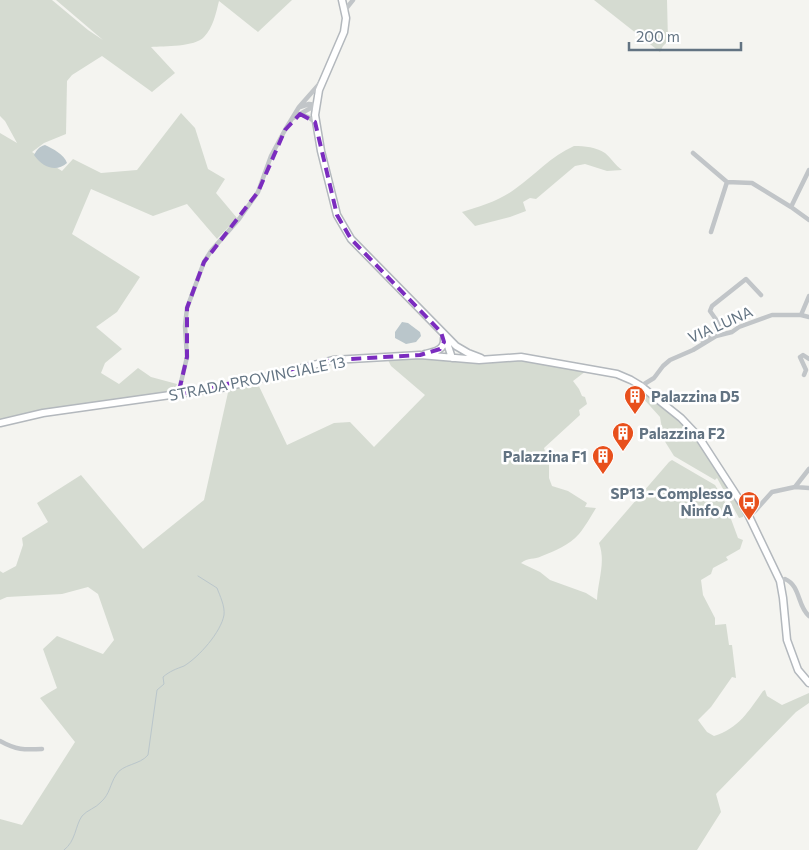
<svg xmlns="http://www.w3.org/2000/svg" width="809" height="850" font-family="Commissioner,sans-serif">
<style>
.green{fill:#d5dbd1}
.water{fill:#bac6cb}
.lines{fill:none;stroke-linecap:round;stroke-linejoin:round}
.stream{stroke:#bac6cb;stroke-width:1}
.secondary-casing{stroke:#b3b8bd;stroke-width:9}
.minor{stroke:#c1c5c8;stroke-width:4.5}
.secondary{stroke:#fff;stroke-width:6}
.marked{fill:none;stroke:#7b2cbf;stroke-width:4;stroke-dasharray:10 6;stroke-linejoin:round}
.labels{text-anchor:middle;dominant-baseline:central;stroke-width:5;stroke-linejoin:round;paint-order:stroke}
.street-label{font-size:15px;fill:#627382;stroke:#fff}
.poi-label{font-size:15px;font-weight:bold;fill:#627382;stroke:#fff;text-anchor:start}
</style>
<rect width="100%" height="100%" fill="#f4f4f0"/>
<path class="green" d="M0,0H52L88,30L103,40L56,0H292L258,32L219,1C216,13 213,28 204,37C195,47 164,46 151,47L175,73L152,92L102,56L72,75L67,81L66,134L44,143L32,152L62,171L73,159L101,173L137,170L181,113L195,128L208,169L225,179L216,193L237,218L217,239L187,204L153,216L91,189L72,234L140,277L117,312L96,327L122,349L105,363L101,373L119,384L138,368L151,377L177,384L174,392L0,421V133L17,143L5,121L0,116Z
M594,0H667L668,41L663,46L660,52Z
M574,146C585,146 596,147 605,153C611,158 615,165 622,170L607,171L585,164L575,166L536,199L530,198L523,202L526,211L510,217L475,226L462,212C481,206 499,201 515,189C535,175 551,156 574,146Z
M423,358L481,364L518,360L586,371L573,381L579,389L582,396L585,397L587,404L579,410L580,415L544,448L549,464V478L552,486L568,491L587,503L585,507L596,508C591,516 585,527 579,534C569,545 555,551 542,556C534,560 528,557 521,563L540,572L550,580L586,593L597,600C598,580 606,562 599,543L669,462L672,460L715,485L724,500L738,538L743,540L740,549L726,557L728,560L713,568L711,574L701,580L703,595L715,618V625L726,624L729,645H732L736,678L732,677L711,707L698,720L707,732L714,736C739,728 748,712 763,691L765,690L767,696L782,705L809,693V703L796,712L716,794L721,812L697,850H0V819L22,825L75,742L40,698L57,688L43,649L57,636L103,654L114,640L98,594L88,587L62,594L7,597L0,600V571L3,573L16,566L23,545L22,538L48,522L37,503L81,475L143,549L204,500L229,388L257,382L287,445L334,423L350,422L374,447L425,395L391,366L388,360Z
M642,391L680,421L697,439L744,513L743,517L739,518L717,478L715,480L674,456L664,440L660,417L641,396L635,399L633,396L636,392Z"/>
<path class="water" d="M45,145C53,149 64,154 67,163C56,173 42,167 34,155C37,150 38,147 45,145Z
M402,322L408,323L420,332L421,336L416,342L406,344L395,338V332Z"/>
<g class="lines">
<path class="stream" d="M64,850C76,841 75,826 82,816C87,810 96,808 101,802C110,794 110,784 116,775C122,764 140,765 148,755L157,690L164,684L163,677C170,671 176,669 184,666C199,657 221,632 224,615C225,606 220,596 217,588L198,576"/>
<g class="secondary-casing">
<path id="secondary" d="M342,0L346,18L344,32L319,90L315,115L321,151L337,215L351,239L456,346L468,353L481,358
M445,337L452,358
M425,354C434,352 445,350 444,339
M0,423L43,413L227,387L333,360L420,355L479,360L521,357L617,374L631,380L641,386L681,418L698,436L746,510L780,581L783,598L787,640L798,670L809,683"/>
</g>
<path class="minor" d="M345,10L353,0
M300,107L309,104L316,105
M300,114L308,117L315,122
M293,118L316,105
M693,153L727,182L752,183L791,207L809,220
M791,207L809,170
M711,232L727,182
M801,315L809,317
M703,342L710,335L722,328L710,311L712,306L746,279L761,295
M804,375L806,370L800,357L803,355L809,359
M641,386L654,378L663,366L670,360L693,350L716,336L732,332L739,327L772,315H801L809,296
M178,395L187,357L185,326L187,308L204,262L211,251L239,219L258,192L271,156L285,130L299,107L321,82
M795,487L809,488
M749,516L755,511L772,492L795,487L809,469
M780,581L785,579C801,586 797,606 809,616
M0,741C16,750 24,750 42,749"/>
<use href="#secondary" class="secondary"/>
</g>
<path class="marked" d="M300,114L315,122L337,215L351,239L441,332L444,342L440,349L420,355L333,360L178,395L187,357V308L204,262L258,192L285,130Z"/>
<defs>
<g id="building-pin" transform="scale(1.125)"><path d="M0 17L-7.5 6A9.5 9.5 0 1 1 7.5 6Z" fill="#e8501c" stroke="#fff"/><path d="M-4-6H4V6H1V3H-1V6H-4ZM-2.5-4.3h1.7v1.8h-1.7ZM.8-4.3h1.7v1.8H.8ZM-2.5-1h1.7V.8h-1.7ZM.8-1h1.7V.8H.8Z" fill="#fff"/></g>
<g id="bus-pin" transform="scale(1.125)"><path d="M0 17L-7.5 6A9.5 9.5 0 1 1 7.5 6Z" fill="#e8501c" stroke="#fff"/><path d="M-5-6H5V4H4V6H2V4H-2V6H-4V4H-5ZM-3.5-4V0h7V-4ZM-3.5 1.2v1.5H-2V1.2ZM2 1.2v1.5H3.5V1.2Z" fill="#fff"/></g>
</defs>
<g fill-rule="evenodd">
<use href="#building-pin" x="635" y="396"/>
<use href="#building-pin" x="623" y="433"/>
<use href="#building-pin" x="603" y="456"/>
<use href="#bus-pin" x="749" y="502"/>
</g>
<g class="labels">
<g class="street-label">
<text transform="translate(720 324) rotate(-24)">VIA LUNA</text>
<text transform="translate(257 378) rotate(-11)">STRADA PROVINCIALE 13</text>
</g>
<g class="poi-label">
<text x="651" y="396">Palazzina D5</text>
<text x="639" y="433">Palazzina F2</text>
<text x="587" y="456" text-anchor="end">Palazzina F1</text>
<text x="733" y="493" text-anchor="end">SP13 - Complesso<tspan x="733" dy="17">Ninfo A</tspan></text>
</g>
</g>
<path d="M629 42v8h112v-8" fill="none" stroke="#627382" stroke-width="2.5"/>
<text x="636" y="42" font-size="15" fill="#627382" stroke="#ffffff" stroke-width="4" paint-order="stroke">200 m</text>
</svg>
